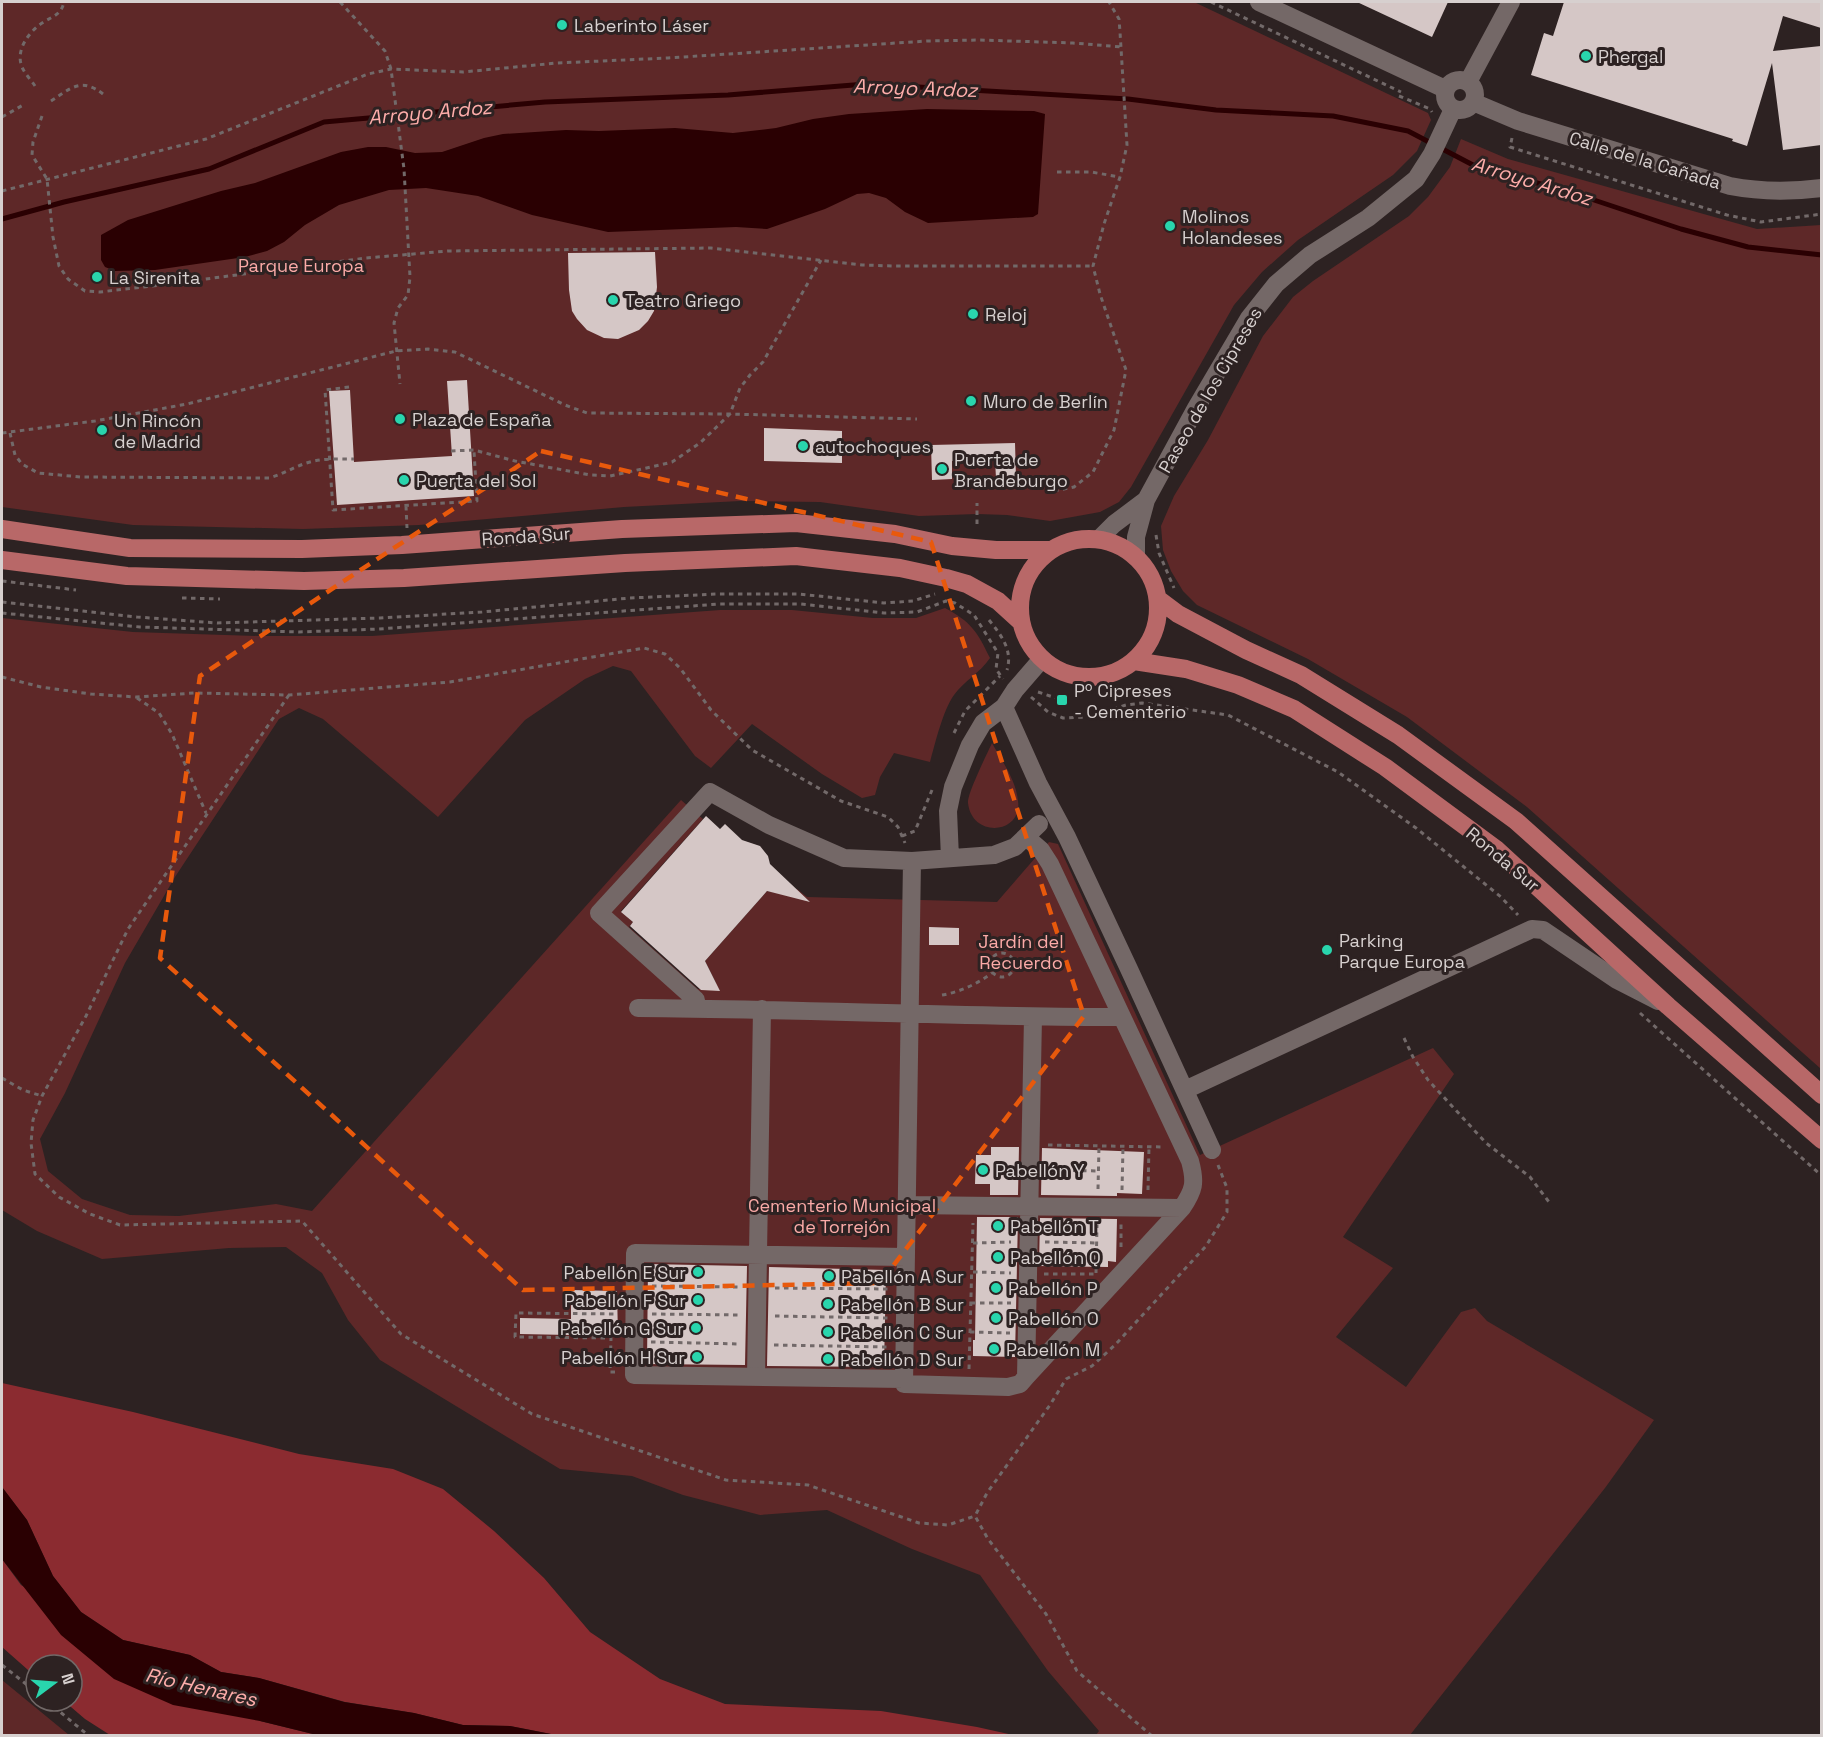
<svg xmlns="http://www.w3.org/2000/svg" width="1823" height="1737" font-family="'Space Grotesk',sans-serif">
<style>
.green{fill:#5e2828}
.forest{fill:#8b2b30}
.water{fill:#2a0002}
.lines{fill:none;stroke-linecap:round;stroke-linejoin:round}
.stream{stroke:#2a0002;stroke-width:5}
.building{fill:#d5c7c6}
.path{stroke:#726969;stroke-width:3;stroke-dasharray:4.5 4.5;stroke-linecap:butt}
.minor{stroke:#746867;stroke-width:18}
.major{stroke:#b86868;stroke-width:18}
.marked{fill:none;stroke:#e8590c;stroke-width:4.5;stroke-dasharray:12 8;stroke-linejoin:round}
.poi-dot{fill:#29d5ad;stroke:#2d2222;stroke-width:2}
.labels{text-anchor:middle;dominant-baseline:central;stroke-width:6;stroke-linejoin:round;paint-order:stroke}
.poi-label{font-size:18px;fill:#d7d0cf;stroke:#2d2222;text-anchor:start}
.street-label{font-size:18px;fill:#d7d0cf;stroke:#2d2222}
.park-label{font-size:18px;fill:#fbaaa7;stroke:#2d2222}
.water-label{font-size:20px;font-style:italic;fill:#feadaa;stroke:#2d2222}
</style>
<rect width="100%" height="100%" fill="#2d2222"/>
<path class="green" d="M2,2H1194L1428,113L1431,120L1417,151L1393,175L1298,240L1262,272L1234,305L1131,487L1119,502L1100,512L1050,521L1007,515L977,514L919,516L820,502L740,501L624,507L419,525L303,529L133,525L2,507Z
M1461,139L1508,159L1757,229L1821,225V1069L1527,807L1407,717L1308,659L1197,605L1183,591L1171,571L1163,550L1161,526L1174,496L1208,440L1263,336L1293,297L1313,281L1409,216L1428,197L1450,167Z
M945,608C971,622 977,631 990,658C980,673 964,681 954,695C943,710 935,744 930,762L894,753L880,777L875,795L862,798L822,774L752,724L711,768L695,756L631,671L613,666L585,679L525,720L438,817L323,719L299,708L279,719L175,877L125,963L65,1093L40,1139L48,1171L82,1199L130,1215L179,1216L276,1204L312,1211L681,800L703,819L621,911L633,922L629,927L698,989L714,990L716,983L705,961L767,891L795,897L797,889L807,897L997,902L1049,842L1058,844L1200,1155L1433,1048L1454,1074L1343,1237L1393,1268L1336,1337L1406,1387L1461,1312L1475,1308L1487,1321L1654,1420L1605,1488L1410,1735H1096L1099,1731L1048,1671L980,1575L912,1549L827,1510L760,1515L683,1495L632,1476L560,1469L380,1360L348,1320L322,1273L286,1247L229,1248L102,1259L37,1231L2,1210V618L133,632L259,636H372L720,610H792L873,618H916Z
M992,743C1002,761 1016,780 1018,801C1023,834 972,839 968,803C967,794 987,754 992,743Z
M2,1680L69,1735H2Z"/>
<path class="forest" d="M2,1383L133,1412L299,1454L393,1469L443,1489L494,1531L544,1578L590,1632L660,1679L725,1704L881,1711L977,1727L1013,1735H556L510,1726L463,1725L414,1713L345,1702L259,1678L221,1672L190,1655L123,1640L81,1612L53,1576L27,1520L2,1487Z
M2,1559L21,1585L260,1721L317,1735H110L85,1719L64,1701H72V1665H36V1677L2,1647Z"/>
<path class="water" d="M927,109L1034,111L1045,114L1038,214L1033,217L928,223L905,212L886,198L869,193L857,194L825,209L767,229L736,227L608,232L532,215L478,196L426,188L389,190L339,205L305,225L284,242L267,251L245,257L155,270L115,271L105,267L101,260V235L128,220L221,191L255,183L341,152L368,147H386L415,153L442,152L484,138L503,134L566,130L599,131L675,128L733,133L776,128L813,119L849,114Z
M2,1487L27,1520L53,1576L81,1612L123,1640L190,1655L221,1672L259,1678L344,1702L414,1713L463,1725L510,1726L556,1735H317L260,1721L173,1705L114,1679L61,1635L2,1559Z"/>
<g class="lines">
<path class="stream" d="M2,219L64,202L209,169L324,122L545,102L728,95L866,84L1128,99L1216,110L1333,116L1408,131L1473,165L1573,193L1681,229L1748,247L1822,255"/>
</g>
<path class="building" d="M1357,2H1448L1432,37Z
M1564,2H1821V28L1783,16L1773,51L1821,46V145L1783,150L1772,63L1747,146L1732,141L1733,139L1531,75L1544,33L1553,36Z
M655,252L657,287L654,311L648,321L639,330L618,339L604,338L587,330L577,319L572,311L569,290L568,253Z
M467,380L474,496L337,505L329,391L350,390L354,462L452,456L447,381Z
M764,428L842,431V463L764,461Z
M1015,443L1016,478H996L995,460L952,461V479L932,480L931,445Z
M706,816L720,829L725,824L742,840L760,846L768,856L770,864L810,902L767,891L705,961L720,991L701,990L630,926L633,922L621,912Z
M929,927L959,928V945H929Z
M991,1147H1019L1018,1195H990V1184H975L976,1155H991Z
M1042,1148L1144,1152L1142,1194L1117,1193V1196L1041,1195Z
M977,1217H1018L1015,1357L973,1356V1340H975Z
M1040,1218L1117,1219L1116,1262L1108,1261V1267L1039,1266Z
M648,1264L747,1266L745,1365L647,1364Z
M769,1267L886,1270L884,1367L767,1366Z
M571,1290L617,1291L618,1336L520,1334V1318L571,1319Z"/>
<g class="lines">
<path class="path" d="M340,2L385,51L391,69L404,169L410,277L408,295L398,308L394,323L400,384
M1211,2L1401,92
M35,86C31,80 25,74 22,67C15,50 29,32 42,23C53,16 61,15 64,2
M1399,96L1430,109L1432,112
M51,101C71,88 81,77 103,94
M42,116L33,142L32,155L47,179L53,237L59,266L68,279L85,291L100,292L160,285L366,258L448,251L711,248L862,265L894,266H1093
M2,117L25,104
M1512,138L1510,147L1727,215L1761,222L1822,214
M1057,172H1091L1120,177
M2,191L206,139L368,74L391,69L463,72L557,63L668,58L927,41L979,40L1073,43L1122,47
M349,387L325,390L333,510L477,501L474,451
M2,433L95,421L187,404L396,351L428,349L455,352L565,405L587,413L730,414L917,419
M10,433L15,455L22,464L38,473L81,477L269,478C284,474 295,466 310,462C324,458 340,459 354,459
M451,451L474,450L515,461L590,475L610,476L660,465L672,462L700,443L730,414L740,388L750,375L763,362L821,260
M1054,491L1074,487L1093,472L1114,430L1126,370L1100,294L1093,266L1104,224L1120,177L1127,145L1120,32L1119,19L1109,2
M406,506L407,528
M977,524V503
M1156,535L1159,553L1174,588
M2,581L76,590
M182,598L220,599
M2,602L137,617L217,623L380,618L482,612L630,598L718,594H799L884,603L913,601L935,594
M2,613L140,627L299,632L379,629L719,604H801L884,613L917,612L946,601L955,603L974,615L998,653L996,669L1003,679
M989,620C1001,635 1013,650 1007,670
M2,677L41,687L91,694L136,697L194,693L289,695L450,682L644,648L665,654L680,668L711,710L752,750L841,801L888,817L898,827L905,843
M1038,692L1062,700
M289,695L128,929L86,1016L42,1096L33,1120L31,1143L35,1174L59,1197L90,1214L120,1225L302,1221L401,1334L532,1414L726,1480L808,1485L919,1523L948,1525L975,1516
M1031,697L1048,712L1063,718L1087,717L1126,705L1142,703L1228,715L1338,772L1416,828L1501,897L1518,915
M137,698L159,713L172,734L206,813
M954,733L965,711L1000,676
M902,836L915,831L932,790
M990 965a12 12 0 1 1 24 0a12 12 0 1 1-24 0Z
M942,995C960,992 977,984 992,973
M1640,1013L1822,1176
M1404,1038L1413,1057L1428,1080L1486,1143L1530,1177L1549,1202
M2,1078L23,1090L42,1096
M1048,1145L1164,1147
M1046,1170L1098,1171
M1098,1189L1099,1146
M1122,1190L1123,1147
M1148,1190L1149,1147
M1045,1242L1097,1243
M973,1243L1011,1242
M1121,1247V1223
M973,1272L1011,1273
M1096,1273L1097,1225
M1044,1274H1095
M652,1286L742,1287
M775,1288L889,1289
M971,1303H1011
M652,1314L741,1315
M775,1316L888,1318
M970,1332L1010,1333
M651,1342L741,1344
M774,1345L887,1347
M969,1369L973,1223
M615,1372H610L611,1338L515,1337L516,1313L618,1314
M2,1665L36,1692
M47,1701L89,1736
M1152,1736L1077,1671L1046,1614L988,1539L975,1516L987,1493L1050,1405L1066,1379L1092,1366L1115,1345L1206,1246L1227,1212V1188L1218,1165"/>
<path class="minor" d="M1259,2L1445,89
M1445 95a15 15 0 1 1 30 0a15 15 0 1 1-30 0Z
M1468,82L1511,2
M1473,102L1518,121L1730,186C1761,192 1790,192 1822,188
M1099,539L1114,524L1146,500
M1136,557V537L1146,500L1196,408L1249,318L1276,284L1310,255L1368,218L1416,179L1432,154L1453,109
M1004,707L1038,783L1067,837L1129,969L1212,1150
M950,858L948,811L953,787L970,745L983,723L1004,707L1015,690L1041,660
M912,861L904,1384L1008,1387L1020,1384L1026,1377L1182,1208C1194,1190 1196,1183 1190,1161L1050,864L1041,850L1026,837
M638,1008C800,1009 961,1017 1122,1017
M696,1009V1000L599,913L710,792L769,825L844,858L912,861L994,855L1015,847L1039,824
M1185,1090L1532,929L1543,930L1617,980L1658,1001
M907,1205L1182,1208
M756,1377L762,1009
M1026,1377L1033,1017
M904,1379L634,1375L635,1253L906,1257"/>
<path class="major" d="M2,529L130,548L302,549L402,545L622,529L796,523L895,534L952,546L996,550H1050
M1020 608a69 69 0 1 1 138 0a69 69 0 1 1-138 0Z
M2,560L127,576L304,581L404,578L625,563L796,556L900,568L946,578L967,584L998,601L1020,621
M1158,599L1178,614L1246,650L1301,675L1398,735L1516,821L1822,1095
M1134,661L1186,669L1238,685L1294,709L1385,767L1496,849L1668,1006L1822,1140"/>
</g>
<path class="marked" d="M541,451L931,542L1084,1016L880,1283L523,1290L160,958L200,676Z"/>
<g class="poi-dot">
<circle cx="562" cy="25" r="6"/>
<circle cx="1586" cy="56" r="6"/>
<circle cx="1170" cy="226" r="6"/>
<circle cx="97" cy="277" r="6"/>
<circle cx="613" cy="300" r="6"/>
<circle cx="973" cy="314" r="6"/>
<circle cx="971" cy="401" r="6"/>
<circle cx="400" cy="419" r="6"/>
<circle cx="102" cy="430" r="6"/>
<circle cx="803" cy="446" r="6"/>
<circle cx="942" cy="469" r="6"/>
<circle cx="404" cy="480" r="6"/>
<rect x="1056" y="694" width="12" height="12" rx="3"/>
<circle cx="1327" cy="950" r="6"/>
<circle cx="983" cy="1170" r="6"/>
<circle cx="998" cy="1226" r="6"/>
<circle cx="998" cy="1257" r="6"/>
<circle cx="698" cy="1272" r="6"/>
<circle cx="829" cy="1276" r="6"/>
<circle cx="996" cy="1288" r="6"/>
<circle cx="698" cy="1300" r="6"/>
<circle cx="828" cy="1304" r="6"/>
<circle cx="996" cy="1318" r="6"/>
<circle cx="696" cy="1328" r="6"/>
<circle cx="828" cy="1332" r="6"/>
<circle cx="994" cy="1349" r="6"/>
<circle cx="697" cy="1357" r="6"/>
<circle cx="828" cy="1359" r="6"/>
</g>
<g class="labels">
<g class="poi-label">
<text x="574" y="25">Laberinto Láser</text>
<text x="1598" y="56">Phergal</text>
<text x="1182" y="216">Molinos<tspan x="1182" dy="21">Holandeses</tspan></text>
<text x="109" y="277">La Sirenita</text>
<text x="625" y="300">Teatro Griego</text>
<text x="985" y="314">Reloj</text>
<text x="983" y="401">Muro de Berlín</text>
<text x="412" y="419">Plaza de España</text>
<text x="114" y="420">Un Rincón<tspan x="114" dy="21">de Madrid</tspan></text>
<text x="815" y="446">autochoques</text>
<text x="954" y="459">Puerta de<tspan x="954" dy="21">Brandeburgo</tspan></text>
<text x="416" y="480">Puerta del Sol</text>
<text x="1074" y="690">Pº Cipreses<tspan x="1074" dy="21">- Cementerio</tspan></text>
<text x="1339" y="940">Parking<tspan x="1339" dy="21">Parque Europa</tspan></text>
<text x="995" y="1170">Pabellón Y</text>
<text x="1010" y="1226">Pabellón T</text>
<text x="1010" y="1257">Pabellón Q</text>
<text x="686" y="1272" text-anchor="end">Pabellón E Sur</text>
<text x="841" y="1276">Pabellón A Sur</text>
<text x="1008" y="1288">Pabellón P</text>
<text x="686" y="1300" text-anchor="end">Pabellón F Sur</text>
<text x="840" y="1304">Pabellón B Sur</text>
<text x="1008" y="1318">Pabellón O</text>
<text x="684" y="1328" text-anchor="end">Pabellón G Sur</text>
<text x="840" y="1332">Pabellón C Sur</text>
<text x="1006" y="1349">Pabellón M</text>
<text x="685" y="1357" text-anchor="end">Pabellón H Sur</text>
<text x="840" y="1359">Pabellón D Sur</text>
</g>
<g class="street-label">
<text transform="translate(1645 160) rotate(17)">Calle de la Cañada</text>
<text transform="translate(1210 390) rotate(-60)">Paseo de los Cipreses</text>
<text transform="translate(526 536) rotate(-4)">Ronda Sur</text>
<text transform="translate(1503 859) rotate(40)">Ronda Sur</text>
</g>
<g class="park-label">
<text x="301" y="265">Parque Europa</text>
<text x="1021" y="941">Jardín del<tspan x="1021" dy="21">Recuerdo</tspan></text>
<text x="842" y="1205">Cementerio Municipal<tspan x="842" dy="21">de Torrejón</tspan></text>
</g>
<g class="water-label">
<text transform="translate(915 88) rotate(2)">Arroyo Ardoz</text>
<text transform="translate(430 112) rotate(-5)">Arroyo Ardoz</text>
<text transform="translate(1532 181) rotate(17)">Arroyo Ardoz</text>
<text transform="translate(201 1687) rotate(13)">Río Henares</text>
</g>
</g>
<rect width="1823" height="1737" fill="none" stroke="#d7d0cf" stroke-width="6"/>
<g transform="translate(54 1683) rotate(74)"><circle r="28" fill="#2d2222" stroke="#716867" stroke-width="1.5"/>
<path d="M0-4.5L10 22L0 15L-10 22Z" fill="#29d5ad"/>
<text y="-9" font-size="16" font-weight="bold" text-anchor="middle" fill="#d7d0cf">N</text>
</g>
</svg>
